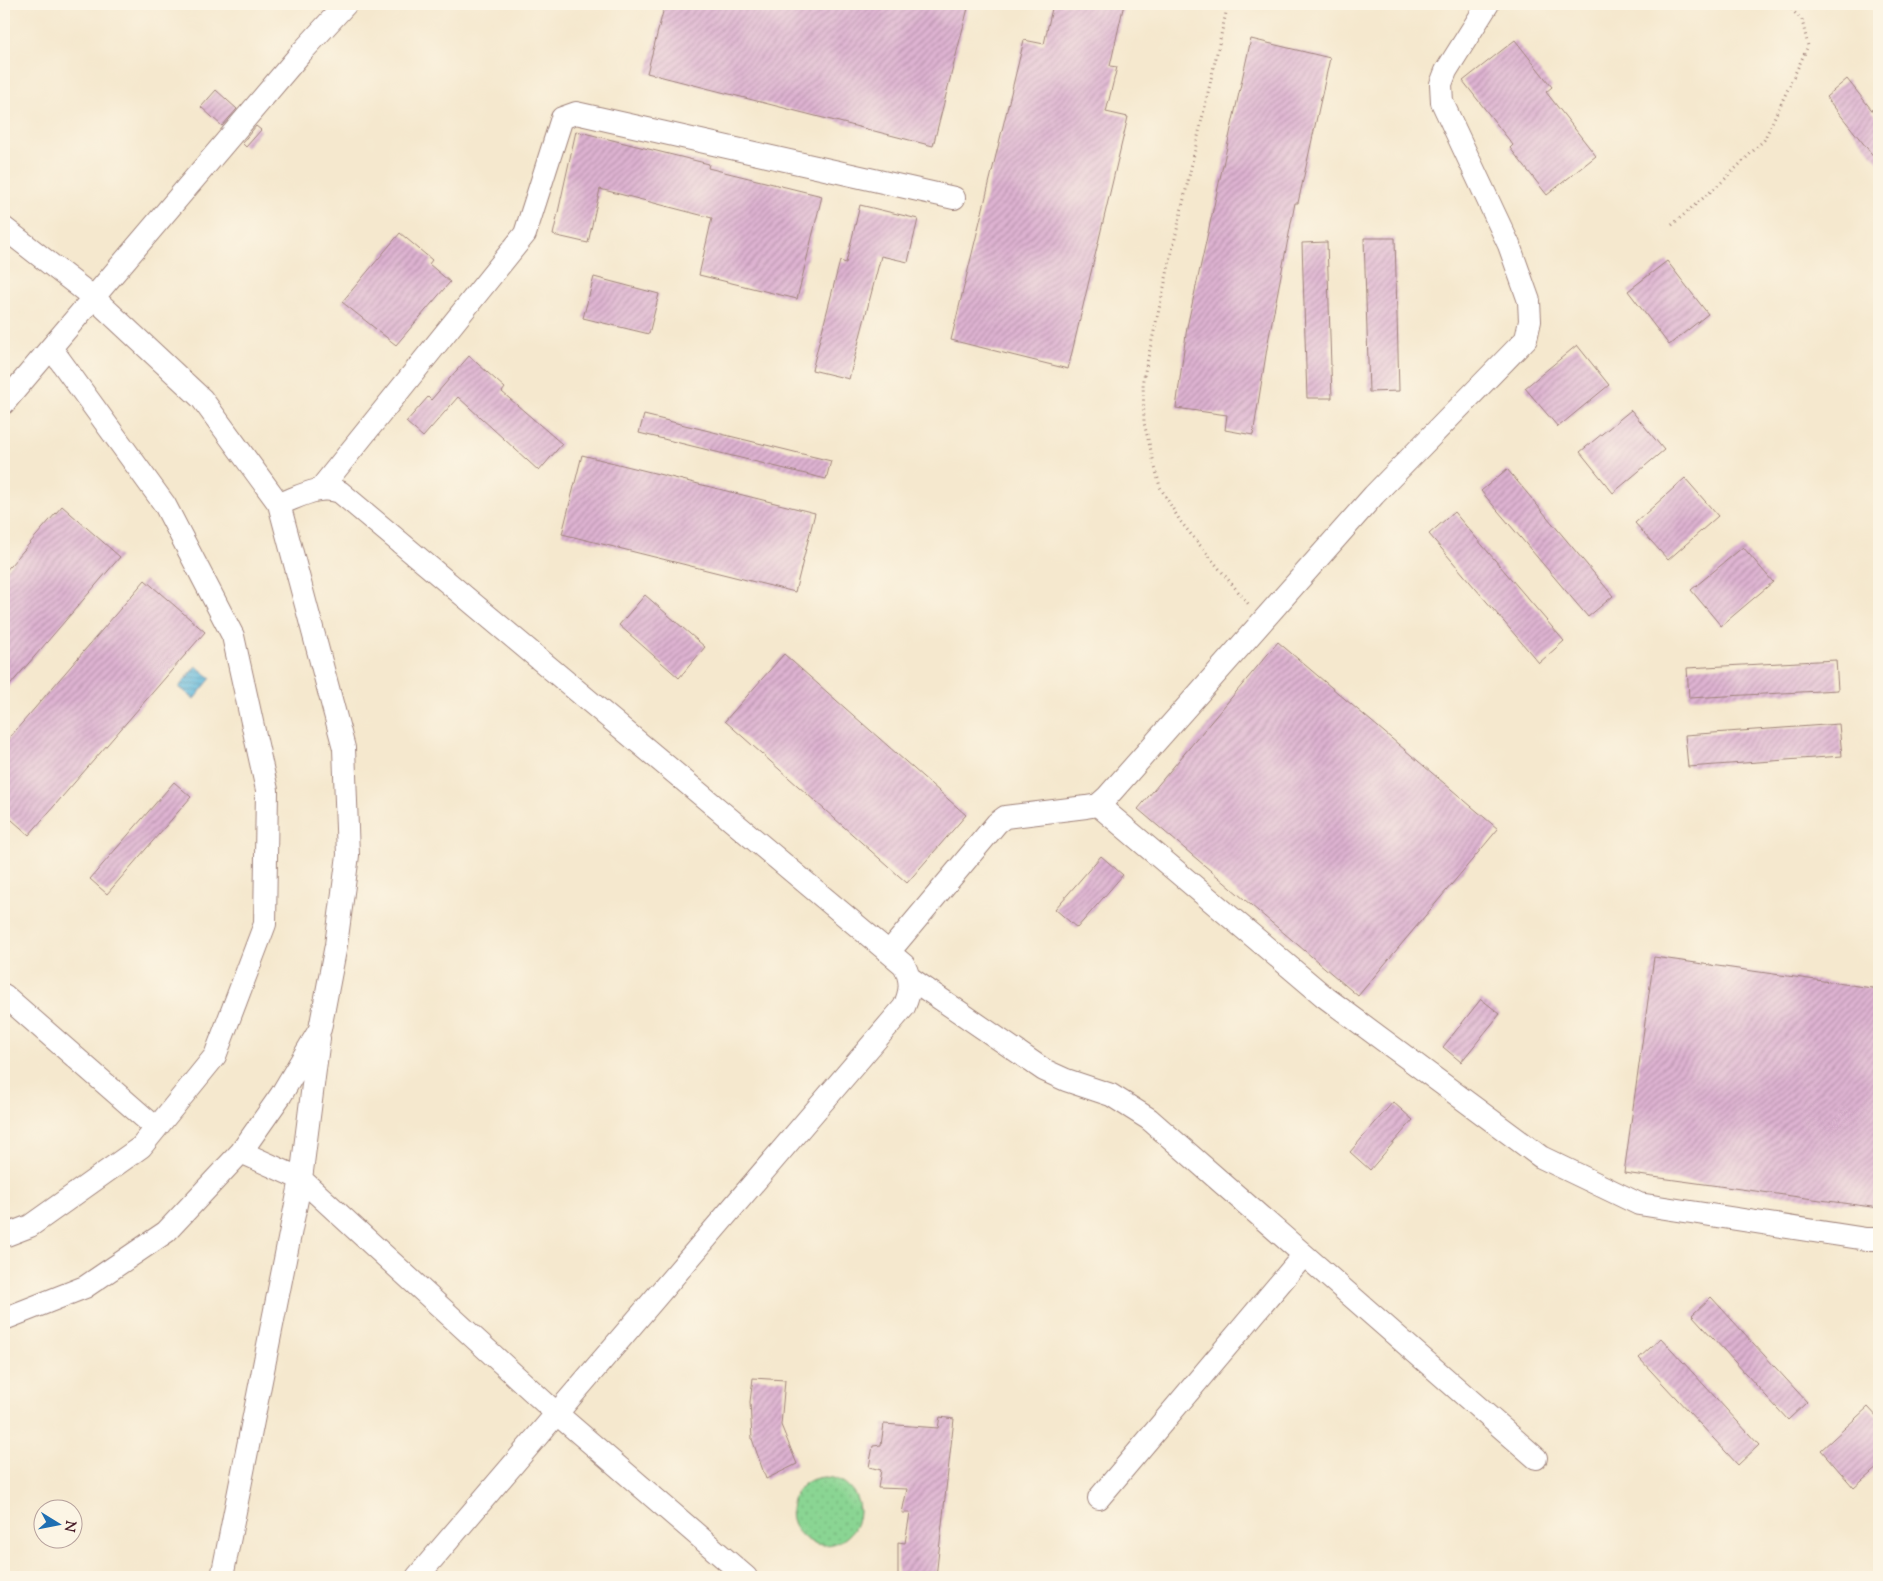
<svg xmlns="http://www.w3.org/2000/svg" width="1883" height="1581" font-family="'Sorts Mill Goudy',serif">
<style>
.green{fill:url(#green-dots);stroke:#6a7a5f}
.water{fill:url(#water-rules);stroke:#546c84}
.building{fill:url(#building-hatch)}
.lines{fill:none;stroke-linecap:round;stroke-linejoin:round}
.minor-casing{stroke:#a0847c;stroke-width:24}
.path{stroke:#a0847c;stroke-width:3;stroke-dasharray:1 4;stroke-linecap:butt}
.minor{stroke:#fff;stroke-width:22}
</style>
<defs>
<pattern id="green-dots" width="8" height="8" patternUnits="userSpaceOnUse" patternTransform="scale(1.25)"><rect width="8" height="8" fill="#8ad593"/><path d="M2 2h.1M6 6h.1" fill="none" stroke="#79b67f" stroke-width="1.8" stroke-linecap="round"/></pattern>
<pattern id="water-rules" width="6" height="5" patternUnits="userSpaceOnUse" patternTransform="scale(1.25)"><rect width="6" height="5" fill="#5fb8dc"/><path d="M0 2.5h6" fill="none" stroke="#5095b3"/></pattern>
<pattern id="building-hatch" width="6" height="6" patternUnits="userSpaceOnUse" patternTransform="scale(1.25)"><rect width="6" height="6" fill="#deb3d2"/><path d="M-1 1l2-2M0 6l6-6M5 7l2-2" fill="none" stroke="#b691ab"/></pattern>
</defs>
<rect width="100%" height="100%" fill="#fcf5e5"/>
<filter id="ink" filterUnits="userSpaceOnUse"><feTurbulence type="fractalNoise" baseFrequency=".02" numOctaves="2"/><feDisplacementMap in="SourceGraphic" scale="10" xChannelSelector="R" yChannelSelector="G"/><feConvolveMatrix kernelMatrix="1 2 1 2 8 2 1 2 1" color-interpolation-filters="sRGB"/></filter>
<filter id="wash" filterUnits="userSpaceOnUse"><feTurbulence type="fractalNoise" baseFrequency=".0096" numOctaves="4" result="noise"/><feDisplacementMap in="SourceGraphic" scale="20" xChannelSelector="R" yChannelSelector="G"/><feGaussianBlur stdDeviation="1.12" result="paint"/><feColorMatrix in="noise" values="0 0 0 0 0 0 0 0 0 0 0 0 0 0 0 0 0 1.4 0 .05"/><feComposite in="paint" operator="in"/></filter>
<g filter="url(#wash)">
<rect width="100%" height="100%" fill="#f5e8ce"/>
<path class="green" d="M791 1511a34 34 0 1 1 68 0a34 34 0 1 1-68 0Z"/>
<path class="water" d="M196,666L211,678L194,699L179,687Z"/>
<g id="blocks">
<path class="building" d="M665,4H969L933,146L647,73Z
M1053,4H1124L1110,66L1117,67L1106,112L1128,117L1068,369L951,340L1024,40L1044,44Z
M1251,39L1330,58L1298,203H1295L1268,342L1253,435L1225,430L1227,415L1176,408L1187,327Z
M1515,40L1552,87L1546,92L1596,156L1547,195L1510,148L1513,145L1463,81Z
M1847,79L1879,119V163L1826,97Z
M216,90L237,109L222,126L201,107Z
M256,126L261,130L246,147L242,143Z
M576,131L709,164L708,168L822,196L797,299L699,275L712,218L600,189L588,243L553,235Z
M860,205L918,219L908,262L881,256L849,379L812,370L840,261L846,263Z
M400,233L432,260L429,264L450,282L396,345L342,302Z
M1364,238H1395L1399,391L1369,392Z
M1327,242L1332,398H1307L1302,243Z
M1667,261L1708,314L1669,345L1628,291Z
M594,277L659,294L649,334L583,318Z
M1577,345L1609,385L1558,427L1525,388Z
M469,356L505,388L502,392L562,444L539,471L458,397L423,437L406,422L428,397L431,400Z
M1631,410L1664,450L1613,493L1580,452Z
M644,415L831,461L826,479L639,433Z
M582,455L815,513L795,592L562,534Z
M1507,469L1613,596L1588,617L1481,491Z
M1685,478L1718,516L1668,560L1635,523Z
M62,506L120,557L4,692V573Z
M1454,512L1564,641L1539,663L1429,534Z
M1743,547L1773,582L1721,626L1691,590Z
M145,580L205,632L29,835L4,813V744Z
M645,595L705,647L679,678L619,625Z
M1278,642L1498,829L1358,996L1138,809Z
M784,654L966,815L907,883L725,721Z
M1836,660L1838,690L1689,698L1687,668Z
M1839,724L1842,756L1688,767L1685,735Z
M174,782L191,797L107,894L90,879Z
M1101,856L1123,875L1077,928L1055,909Z
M1654,957L1879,989V1208L1624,1173Z
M1481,999L1500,1014L1461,1062L1443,1047Z
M1393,1102L1413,1120L1370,1170L1350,1152Z
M1711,1297L1807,1402L1788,1420L1692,1315Z
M1661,1338L1759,1445L1738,1465L1639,1358Z
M753,1378L785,1380L781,1425L797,1464L766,1479L752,1439L750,1402Z
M1868,1407L1879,1419V1466L1854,1488L1821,1450Z
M940,1417L954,1419L936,1577H898V1542L905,1543L910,1513H902L907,1489L878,1488L881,1470L869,1467L873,1446L881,1445L884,1424L938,1428Z"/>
</g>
</g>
<g filter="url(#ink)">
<use href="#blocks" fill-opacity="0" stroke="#a0847c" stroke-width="1"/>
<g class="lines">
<g class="minor-casing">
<path id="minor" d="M4,228L94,298L202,399L279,504L344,748L348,855L336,945L320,1029L281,1095L241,1152L166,1232L85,1287L4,1319
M4,403L301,53L346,4
M321,488L525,234L562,118L576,113L954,198
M279,504C299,497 319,484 340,492L904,965C912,981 911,991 904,1007L417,1577
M1098,805L1325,997L1541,1157L1639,1204L1866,1239H1879
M889,952L997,823L1005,817L1086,807L1098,805L1107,797L1374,495L1526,339L1530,321L1529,301L1509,245L1442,102L1441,84L1446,71L1488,4
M910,978L1044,1070L1066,1080L1111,1095L1149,1119L1536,1458
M4,995L156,1128
M241,1152L301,1179L556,1413L746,1577
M4,1236L30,1226L141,1147L215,1056L265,924L267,790L233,636L165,505L51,348
M1099,1498L1303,1256
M222,1577L301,1179L319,1038"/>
</g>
<path class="path" d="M1228,4L1143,380L1144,423L1160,487L1180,521L1250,606
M1672,225L1724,180L1764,140L1808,46L1802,20L1786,4"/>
<use href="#minor" class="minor"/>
</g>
</g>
<rect width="1883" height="1581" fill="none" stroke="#fcf5e5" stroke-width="20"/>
<g transform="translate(58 1524) rotate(100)"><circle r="24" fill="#fcf5e5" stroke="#b59f9b"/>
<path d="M0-4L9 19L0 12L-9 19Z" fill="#1f6fb2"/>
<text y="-8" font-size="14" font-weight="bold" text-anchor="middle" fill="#4a1f2b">N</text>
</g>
</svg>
